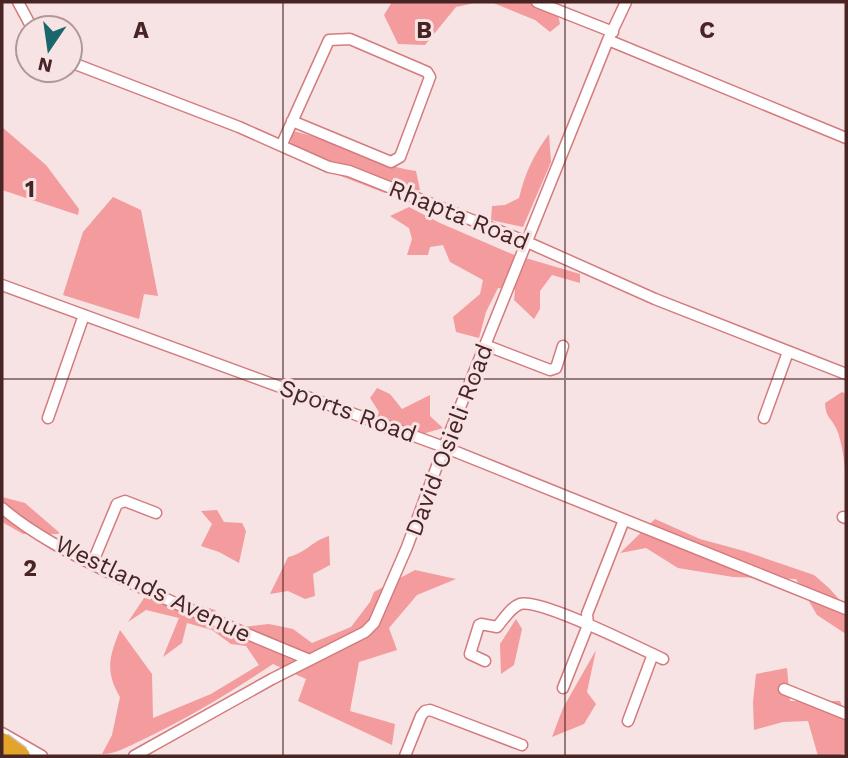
<svg xmlns="http://www.w3.org/2000/svg" width="848" height="758" font-family="'Work Sans',sans-serif">
<style>
.green{fill:#f39b9d}
.lines{fill:none;stroke-linecap:round;stroke-linejoin:round}
.minor-casing{stroke:#d37c7e;stroke-width:13}
.minor{stroke:#fff;stroke-width:10}
.motorway-bridge-casing{stroke:#ccc2c2;stroke-width:21;stroke-linecap:butt}
.motorway-bridge{stroke:#e2a429;stroke-width:18}
.grid{fill:none;stroke:#482425;stroke-width:2;stroke-opacity:0.55}
.labels{text-anchor:middle;dominant-baseline:central;stroke-width:6;stroke-linejoin:round;paint-order:stroke}
.street-label{font-size:24px;fill:#482425;stroke:#f7e3e3}
.grid-label{font-size:23px;text-anchor:middle;font-weight:bold;fill:#482425;stroke:#f7e3e3;stroke-width:6;stroke-linejoin:round;paint-order:stroke}
</style>
<rect width="100%" height="100%" fill="#f7e3e3"/>
<path class="green" d="M392,2H479L456,7L425,45L398,44L384,15Z
M491,2H555L560,24L550,32L535,20Z
M2,127L46,165L79,209L78,215L2,190Z
M293,131C336,141 373,165 416,171L420,190L385,193L299,160L288,154Z
M549,134L551,162L523,227L491,220L492,206L505,205L519,198C525,173 534,154 549,134Z
M113,197L141,210L158,296L144,294L139,319L63,295L83,232Z
M409,207L440,223L512,254L580,274V283L552,275L540,291V309L534,319L514,300L515,290L498,288L486,312L479,338L456,332L453,317L480,294L483,280L450,262L443,245L430,247L428,255H407L412,239L409,228L390,216Z
M377,388L390,394L402,409L430,395V416L443,428L402,440L373,430L379,412L370,398Z
M842,392L846,394V478C844,462 843,443 836,428C830,416 826,418 825,403Z
M2,497L25,503L61,534H23L2,522Z
M217,510L224,522L242,523L246,531L239,563L219,552L201,546L212,524L201,511Z
M655,519L700,539L744,551L814,575L829,588L846,607V634L817,615L796,579L733,577L678,568L646,548L620,553Z
M329,536L330,565L313,574L315,596L305,599L288,591L270,594L288,557C306,553 312,541 329,536Z
M415,570L456,579L417,595L389,628L397,650L359,662L350,711L395,724L392,745L298,701L306,679L273,664C231,692 188,718 142,740C129,746 116,754 102,754L112,735L120,697C105,671 109,657 120,630L152,674L153,718L211,694L259,665L246,646L231,644L212,630L187,623L182,643L163,657L179,618L146,610L128,622L144,598L199,605L215,610L224,629L269,624L293,629L312,643L351,627L370,602L374,592Z
M516,619L522,629L514,665L501,674L500,644Z
M596,650L587,692L596,704L584,724L552,737L563,708Z
M787,668L790,701H840L846,717L845,753L837,756H818L808,721L783,722L754,730L753,702L756,674Z"/>
<g class="lines">
<g class="minor-casing">
<path id="minor" d="M18,2L32,28
M537,2L613,32
M608,40L846,138
M70,62L239,127L329,167L349,171L527,242L655,299L846,374
M282,144L329,40L350,39L427,72L430,77L400,157L391,162L292,121
M2,285L444,447L846,609
M485,345L550,370L556,368L563,346
M48,418L84,315
M764,418L788,352
M2,508C32,534 72,554 108,572C174,604 242,632 310,660
M843,517L846,518
M92,564L117,504L125,501L156,513
M485,661L470,654L479,625L481,624L497,627C503,620 511,607 520,604C540,598 639,648 663,659
M563,688L588,625L587,614L624,520
M784,689L846,714
M628,721L653,654
M2,733L42,756
M134,756L272,679L365,632L374,623L407,547L444,447L608,40L626,2
M405,756L421,716L425,711L430,710L522,745"/>
</g>
<use href="#minor" class="minor"/>
<g class="motorway-bridge-casing">
<path id="motorway-bridge" d="M2,742L21,756"/>
</g>
<use href="#motorway-bridge" class="motorway-bridge"/>
</g>
<path class="grid" d="M283,2V756M565,2V756M2,379H846"/>
<g class="labels">
<g class="street-label">
<text transform="translate(459 215) rotate(22)">Rhapta Road</text>
<text transform="translate(348 411) rotate(20)">Sports Road</text>
<text transform="translate(449 440) rotate(-69)">David Osieli Road</text>
<text transform="translate(153 589) rotate(26)">Westlands Avenue</text>
</g>
</g>
<g class="grid-label">
<text x="141" y="38">A</text>
<text x="424" y="38">B</text>
<text x="707" y="38">C</text>
<text x="30" y="197">1</text>
<text x="30" y="576">2</text>
</g>
<rect width="848" height="758" fill="none" stroke="#482425" stroke-width="7"/>
<g transform="translate(49 49) rotate(193)"><circle r="33" fill="#f7e3e3" stroke="#b19797" stroke-width="2"/>
<path d="M0-5L12 26L0 18L-12 26Z" fill="#19676a"/>
<text y="-10" font-size="19" font-weight="bold" text-anchor="middle" fill="#482425">N</text>
</g>
</svg>
